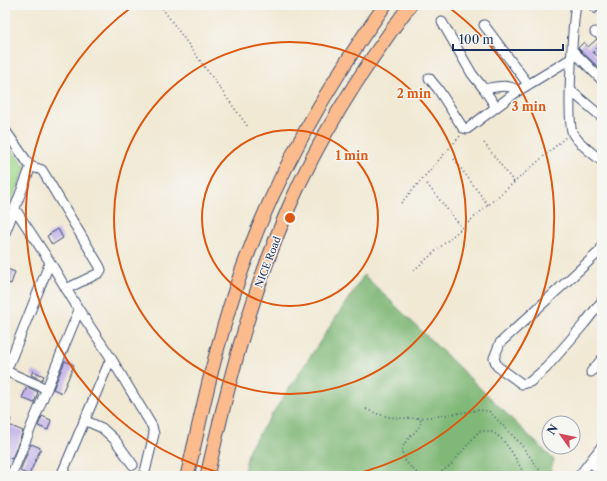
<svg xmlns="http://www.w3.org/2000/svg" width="607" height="481" font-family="'Libre Caslon Text',serif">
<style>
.green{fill:#a0d88b;stroke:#5e8474}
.forest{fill:#80b877;stroke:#4e746a}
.building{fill:#c1b1e7}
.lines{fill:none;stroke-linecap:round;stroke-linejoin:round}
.minor-casing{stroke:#3b4b70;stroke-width:11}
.highway-casing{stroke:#3b4b70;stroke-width:15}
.path{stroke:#3b4b70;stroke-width:1.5;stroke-dasharray:1 3;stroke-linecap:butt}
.minor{stroke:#fff;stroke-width:9}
.highway{stroke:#fbbb8d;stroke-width:13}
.ring{fill:none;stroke:#de5710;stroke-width:2}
.labels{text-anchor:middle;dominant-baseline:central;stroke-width:3;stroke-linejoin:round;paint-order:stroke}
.street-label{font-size:10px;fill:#1b2f5e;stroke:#f6f6f2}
.centre{fill:#de5710;stroke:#f6f6f2;stroke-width:2}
.ring-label{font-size:12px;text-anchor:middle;font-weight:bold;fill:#de5710;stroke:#f6f6f2;stroke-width:3;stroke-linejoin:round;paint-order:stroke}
</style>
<rect width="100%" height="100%" fill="#f6f6f2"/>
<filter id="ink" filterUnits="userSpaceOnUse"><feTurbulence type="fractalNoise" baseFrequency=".025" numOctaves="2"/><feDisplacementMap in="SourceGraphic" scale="8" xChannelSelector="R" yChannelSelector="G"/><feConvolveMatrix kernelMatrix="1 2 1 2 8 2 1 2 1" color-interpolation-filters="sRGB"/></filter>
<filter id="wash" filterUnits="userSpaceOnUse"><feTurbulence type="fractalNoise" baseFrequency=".012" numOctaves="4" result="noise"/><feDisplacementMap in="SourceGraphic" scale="16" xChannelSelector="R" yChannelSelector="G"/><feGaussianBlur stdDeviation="0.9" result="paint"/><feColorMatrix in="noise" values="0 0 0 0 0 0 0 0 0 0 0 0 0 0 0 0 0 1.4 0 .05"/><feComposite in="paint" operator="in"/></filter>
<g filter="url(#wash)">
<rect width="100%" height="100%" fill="#f1e9d4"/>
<path class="green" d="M6,143L26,167L5,217V145Z"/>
<path class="forest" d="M364,275L554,460L549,476H243L249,449Z"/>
<g id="blocks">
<path class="building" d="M586,5H595L599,9L595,14Z
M597,39L602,41V43L593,52L602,60V71L578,48L584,42L588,47Z
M58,229L63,238L52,245L47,236Z
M5,268L15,272L11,284L5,282Z
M65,361L74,365L62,393L53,389Z
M33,371L44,376L42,380L31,375Z
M27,387L38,392L34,403L22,398Z
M42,416L51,420L48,430L38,426Z
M5,417L11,419L9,425L23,431L12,459L5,456V440L8,432L7,431L5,435Z
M31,444L41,448L29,475L20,471Z"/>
</g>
</g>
<g filter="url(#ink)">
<use href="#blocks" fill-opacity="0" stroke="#3b4b70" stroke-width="1"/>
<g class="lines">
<g class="minor-casing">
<path id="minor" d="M576,5C573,22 566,123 573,134C580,145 592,153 602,161
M442,22L472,74L484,89L496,107
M484,25L528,84
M595,32L602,35
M572,50L602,80
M429,78L438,89L463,128L467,129L518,91L572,58
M484,89C496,87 508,83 518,91
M571,91L602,117
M5,130L30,166V169L5,233
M30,166L42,170L100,267L101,270L99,273L66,289
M15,209L50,262L79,310L111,358L152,426L154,434L144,476
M602,246L600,251L500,343L494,358L497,366L522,384L530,382L546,368L584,324L602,301
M6,371L47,389
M591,372L602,359
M5,374L50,262
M84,420L102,428L115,440L133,465
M590,462L602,472
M11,476L79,310
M61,476L111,358
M579,476L602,446"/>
</g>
<g class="highway-casing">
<path id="highway" d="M187,476C199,426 209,375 224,326C257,209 314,104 385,5
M207,476C228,384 251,294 289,207C320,135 363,68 410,5"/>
</g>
<path class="path" d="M160,5L248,127
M484,143L514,182
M454,159L488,205
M427,184L462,228
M401,203L461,135
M414,270L566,137
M366,409C385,418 398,419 418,418L421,420C422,433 393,442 405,460C409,466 415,471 420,476
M418,418L440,416L478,410L489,411L519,442L544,476
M435,476L451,465L479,431C482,431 486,431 489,431C505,435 518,463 525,476"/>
<use href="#minor" class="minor"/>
<use href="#highway" class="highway"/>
</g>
</g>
<g class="ring">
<circle cx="290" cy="218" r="88"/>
<circle cx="290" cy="218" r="176"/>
<path d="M233 476A264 264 0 0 1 133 6M447 6A264 264 0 0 1 347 476"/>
</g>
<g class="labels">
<g class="street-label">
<text transform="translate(268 262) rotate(-69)">NICE Road</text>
</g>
</g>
<circle cx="290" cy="218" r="6" class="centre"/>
<g class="ring-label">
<text x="414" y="98">2 min</text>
<text x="529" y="111">3 min</text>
<text x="352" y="160">1 min</text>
</g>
<rect width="607" height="481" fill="none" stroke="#f6f6f2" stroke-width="20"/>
<g transform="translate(561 435) rotate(303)"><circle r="19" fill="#f6f6f2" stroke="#9ea6b7"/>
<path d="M0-3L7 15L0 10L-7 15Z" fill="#d1495b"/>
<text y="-6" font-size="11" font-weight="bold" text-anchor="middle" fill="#1b2f5e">N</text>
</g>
<path d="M453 44v6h110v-6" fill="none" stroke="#1b2f5e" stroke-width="2"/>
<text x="459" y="44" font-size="12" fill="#1b2f5e" stroke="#f6f6f2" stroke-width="3" paint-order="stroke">100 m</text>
</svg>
